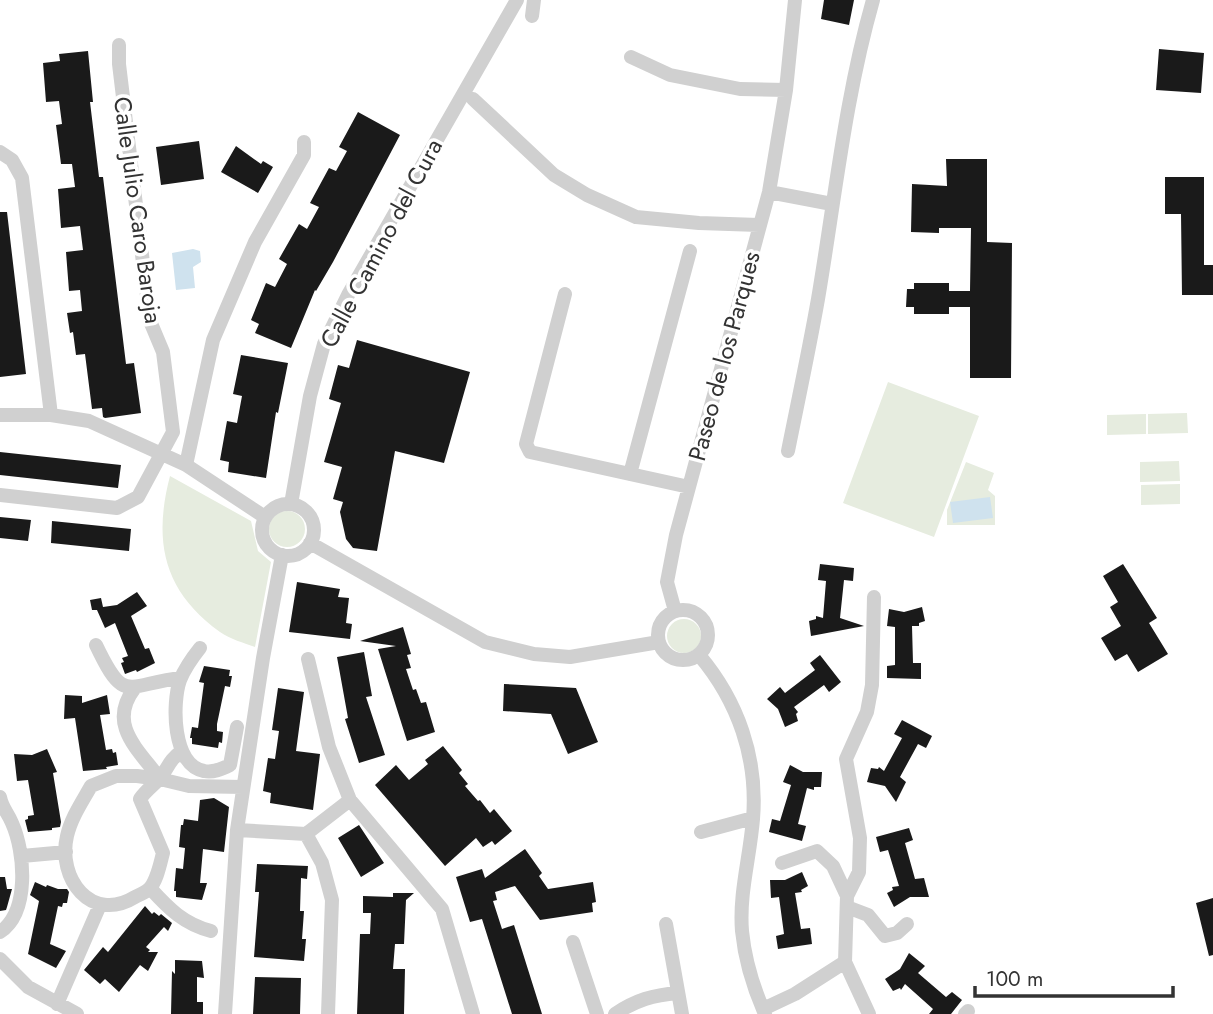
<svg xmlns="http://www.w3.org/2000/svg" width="1213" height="1014" font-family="Jost,sans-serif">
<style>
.green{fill:#e6ecdf}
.water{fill:#cfe2ee}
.building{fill:#1a1a1a}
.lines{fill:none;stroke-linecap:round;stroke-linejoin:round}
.street{stroke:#d0d0d0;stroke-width:14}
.labels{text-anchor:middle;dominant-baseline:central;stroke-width:7;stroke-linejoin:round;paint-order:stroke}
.street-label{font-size:24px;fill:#333;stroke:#fff}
</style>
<rect width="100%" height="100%" fill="#fff"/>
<path class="green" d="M888,382L979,416L934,537L843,503Z
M1187,413L1188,433L1148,434V414Z
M1146,414V434L1107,435V415Z
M1179,461L1180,481L1140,482V462Z
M966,462L994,473L988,490L995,496V525H947V510Z
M170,476L251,521L258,551L271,562L255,647C244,643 230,639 220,632C163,591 153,541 170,476Z
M1180,484V504L1141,505V485Z
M269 529a18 18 0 1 1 36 0a18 18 0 1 1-36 0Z
M667 636a17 17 0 1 1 34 0a17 17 0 1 1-34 0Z"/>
<path class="water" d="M193,249L200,251L201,262L193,267L195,288L176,290L172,253Z
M990,497L993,518L953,523L950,502Z"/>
<path class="building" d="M824,0H854L849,25L821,19Z
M1159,49L1204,53L1201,93L1156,90Z
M88,51L93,102H90L99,177H103L126,364L134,363L141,413L105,418L103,417L102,408L92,409L85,354L76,355L73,332L70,333L67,313L82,311L80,290L69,291L66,252L83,250L80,226L61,228L58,189L75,187L72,164H61L56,125L62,124L59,101L46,102L43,63L60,61L59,54Z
M358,112L400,135L333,262L316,291L315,290L291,348L255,333L259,324L251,320L266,283L275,287L287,264L279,259L299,224L307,229L319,207L310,203L329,168L336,171L347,151L339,147Z
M199,141L204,179L161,185L156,147Z
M236,146L261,164L263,161L273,167L258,193L221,172Z
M946,159H987V242L1012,243L1011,378H970V307H949V314H914V307H906L907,289H914V283H949V291H970L971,228H939V233L911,232L912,184L947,186Z
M1165,177H1204V265H1213V295H1182L1181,214H1165Z
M0,212H7L26,374L0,377Z
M357,340L470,372L444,463L395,451L377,551L353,548L346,539L340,512L343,502L333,499L342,467L324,462L341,403L329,399L338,365L349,368Z
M241,355L288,363L278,413L276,412L266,478L228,472L229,462L220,460L227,421L237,423L242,396L233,394Z
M0,452L121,465L118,488L0,475Z
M0,517L31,520L28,541L0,538Z
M52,521L131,529L129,551L51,543Z
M820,564L854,568L853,581L844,580L840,618L864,626L811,636L809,621L816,619V616L823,618L826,581L818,580Z
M1123,564L1157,618L1149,623L1168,654L1138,672L1127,654L1115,661L1101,638L1121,626L1110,607L1118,602L1103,576Z
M297,582L340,589L338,597L349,598L346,623L352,624L350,639L289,632Z
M137,592L147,606L131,616L145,649L149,648L155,663L137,672L136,670L125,674L121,663L124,662L122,658L128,656L115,623L105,628L97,610H92L90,600L101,598L103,607L117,605Z
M922,607L925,621L919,623V626H912L913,663H921V679L887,678V666L895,665V627L887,626L889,609L904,612Z
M403,627L411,654L407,655L411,668L406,669L413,690L416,689L421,703L426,702L435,732L407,741L378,649L396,646L360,641Z
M364,652L372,696L366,697L385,755L359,763L345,719L348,718L337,657Z
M820,655L841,682L829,692L824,685L794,707L798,712L796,714L798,721L785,727L778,709L767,699L780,687L785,693L815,670L810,663Z
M204,666L230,670L229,676H232L230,687L225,686L217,724V731L223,732L222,743L219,742L218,748L192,744V738H190L192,727L198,728L204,683L199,682Z
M504,684L576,688L598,742L568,754L551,714L503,711Z
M278,688L304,692L296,751L320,754L313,810L270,803L271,793L263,791L268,758L275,759L279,731L272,730Z
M65,695L82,696V703L107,695L110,714L100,715L106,750L112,749L113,753L116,752L118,765L106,767L107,769L83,771L75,718L64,719Z
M902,720L932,736L926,748L918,744L900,777L906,782L896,802L885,786L867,782L871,768L878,769L879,767L884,771L902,738L894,734Z
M443,746L462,770L459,773L468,784L465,786L478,801L480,800L490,813L494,809L512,831L495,845L492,841L483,847L476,838L445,866L375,785L396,765L409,780L428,764L425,760Z
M47,749L57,772L53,773L61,822L60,827L52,828V830L28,832L25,820L28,819V816L34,815L28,780L17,781L14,754L32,755Z
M790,765L803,772H822L821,787H814V790L807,788L798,824L806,826L802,841L769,832L772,819L780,821L791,785L783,782Z
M214,798L229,807L224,852L203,849L200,883H207L202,900L176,897V891H174L176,868L183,869L185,848L179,847L181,825H183L184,819L198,821L200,800Z
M359,825L384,863L361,877L338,838Z
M909,828L913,840L905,843L915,879L924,878L929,897H910L894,907L887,893L893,890L892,887L899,886L888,850L880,852L876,837Z
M525,849L542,873L539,876L548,889L593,882L596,902L592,903L593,912L540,920L515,886L495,892L497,900L493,901L502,929L514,925L542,1014H512L482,919L470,922L456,877L482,869L485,878Z
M257,864L308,866L307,879L301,878L300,911H304L302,939H306L304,961L254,957L259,892H255Z
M802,872L808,886L801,890L802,892L795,893L801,929L810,928L812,944L778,949L776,936L784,934L779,897L771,898L770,880H785Z
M0,877H5L7,889H12L7,907L6,910L0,911Z
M35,882L46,887L47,885L58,889H67L69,892L67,903H63L62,907L58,906L50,944L66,951L56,968L28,954L39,901L30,895Z
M393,893H414L406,900L404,944H395L393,969H405L404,1014H357L360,934H370L371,913H363V896L393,897Z
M1213,898V955L1209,956L1196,903Z
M145,906L152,914L154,912L159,916L161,914L172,923L168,931L164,927L146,947L150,950L148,952H158L148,971L140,965L119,992L105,979L100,984L84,970L103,947L108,952Z
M909,953L925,966L918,973L946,997L952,992L962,1000L951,1014H929L933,1009L905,984L901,990L900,988L893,991L885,979L900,969Z
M175,960L202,961L204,978L197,977V1002H203V1014H171L172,971L175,974Z
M255,977L301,978L300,1014H253Z"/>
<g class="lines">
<path class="street" d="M532,16L534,0
M631,57L670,75L740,89L786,90
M473,99L554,175L587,195L636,217L699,223L759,225
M0,152L12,160L22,178L51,415
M769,192L832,204
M565,294L526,444L530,452L689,487
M0,415H51L89,421L186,465L265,517
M788,451C798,401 809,350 818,299C835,199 845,98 873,0
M186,465L213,340L255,242L304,155V142
M630,474L690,251
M0,495L117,508L138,497L173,432L163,352L150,321L119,64V45
M291,504L310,396L324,344L348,295L517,0
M262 530a26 26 0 1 1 52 0a26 26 0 1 1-52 0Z
M310,543L485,642L534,654L570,657L659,642
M658 635a25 25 0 1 1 50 0a25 25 0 1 1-50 0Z
M675,611L667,582L676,535L769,192L786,90L795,0
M96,645C125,706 126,684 181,678
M200,648C192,658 185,668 180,680C172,703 172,765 204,771C213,773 222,769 230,765L237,727
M699,655C738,701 758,758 753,819C750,857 739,893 742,931C745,961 753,987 765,1014
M308,659L329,747L350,800L442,909L473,1014
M134,689C107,725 139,750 160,779
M182,751C167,762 170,766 160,778C154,785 146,790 140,799L163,853C160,864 157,881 149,889C146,892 139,895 135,897C91,924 57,878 67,836C71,818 82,802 91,786L116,776H137L160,779L189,786L243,787
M0,797C2,808 8,813 12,823C25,852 30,912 0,932
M237,830L306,834L322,863L332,900L328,1014
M701,832L753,818
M306,834L350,800
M22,856L66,852
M782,863L817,851L833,866L847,896L845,962L869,1014
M150,888C169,909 184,924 211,931
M847,896L859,872L860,838L846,759L867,712L872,685L874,597
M847,907L868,915L885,936L897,933L907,924
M666,924L682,1014
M573,942L597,1014
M0,959L28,987L77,1014
M57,1004L100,905
M763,1009L795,994L845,962
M225,1014L237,830L263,658L282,555
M615,1014C636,1000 653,995 678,993
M965,1014L968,1011"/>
</g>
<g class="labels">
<g class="street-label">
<text transform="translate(138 210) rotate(82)">Calle Julio Caro Baroja</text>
<text transform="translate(381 243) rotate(-62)">Calle Camino del Cura</text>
<text transform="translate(724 356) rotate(-75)">Paseo de los Parques</text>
</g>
</g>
<path d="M975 986v10h198v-10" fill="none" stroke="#333333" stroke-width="3.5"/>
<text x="986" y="986" font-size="21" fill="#333333" stroke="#ffffff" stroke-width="5" paint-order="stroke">100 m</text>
</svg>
